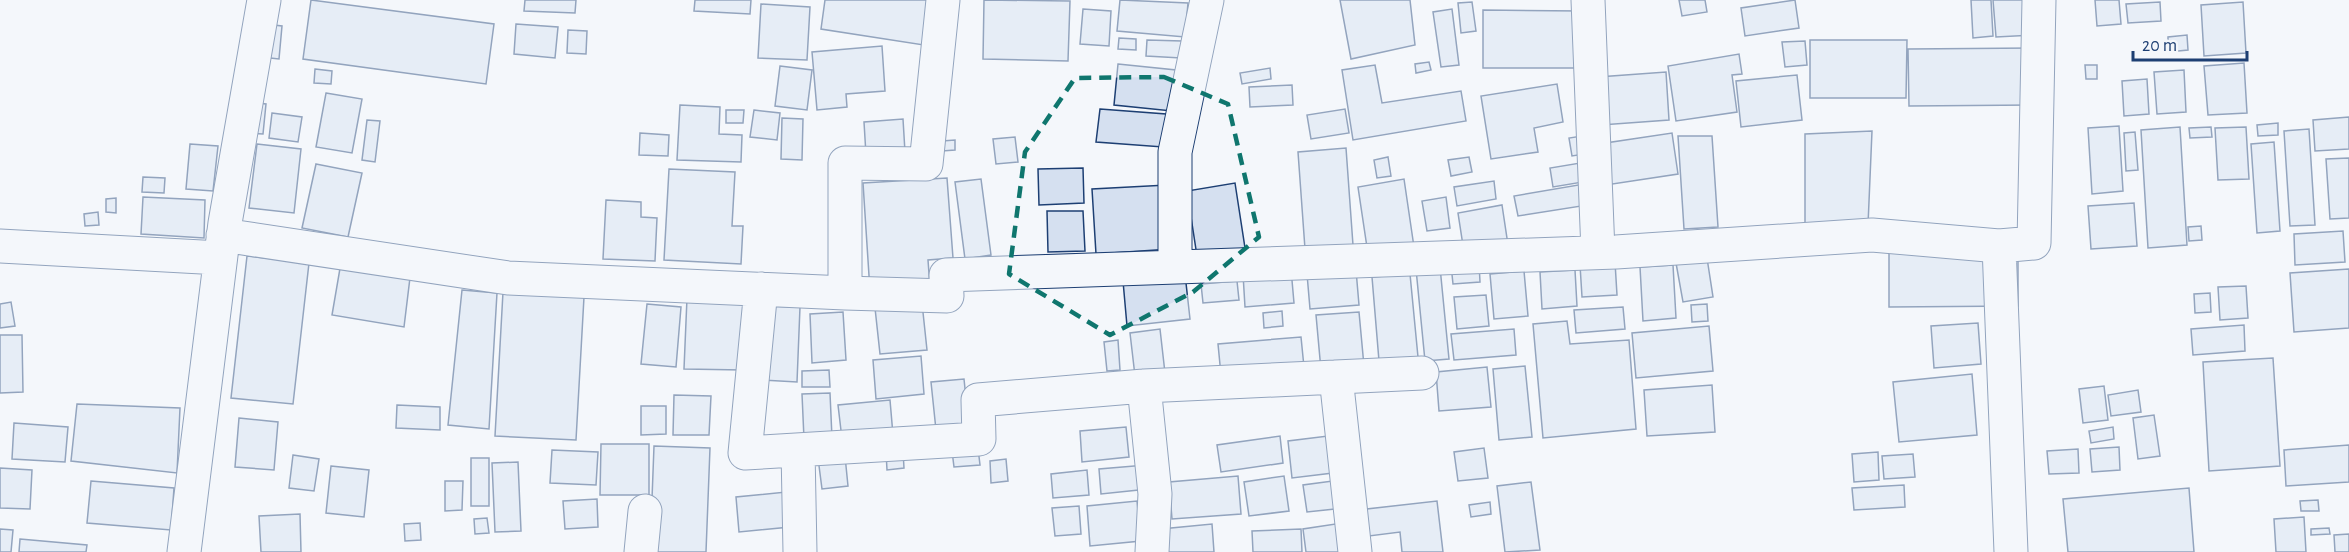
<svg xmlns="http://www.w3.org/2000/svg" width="2349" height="552" font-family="'Alegreya Sans',sans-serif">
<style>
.building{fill:#d5e0f0;stroke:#1d3f73;stroke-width:1.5}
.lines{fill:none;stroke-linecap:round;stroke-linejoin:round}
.minor-casing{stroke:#1d3f73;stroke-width:35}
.minor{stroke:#f4f7fb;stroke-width:33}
.marked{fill:none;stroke:#0f766e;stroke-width:4.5;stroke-dasharray:12 8;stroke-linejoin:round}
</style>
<rect width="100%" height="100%" fill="#f4f7fb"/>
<path class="building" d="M311,0L494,24L486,84L303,59Z
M525,0H576L575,13L524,11Z
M695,0H751L750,14L694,11Z
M825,0H938L930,46L821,29Z
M984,0L1070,1L1068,61L983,59Z
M1120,0L1188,3L1185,37L1117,31Z
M1340,0H1410L1415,45L1351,59Z
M1679,0H1705L1707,12L1682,16Z
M1795,0L1799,28L1745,36L1741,8Z
M1971,0H1991L1993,36L1973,38Z
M1993,0H2033L2035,35L1996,37Z
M2095,0H2119L2121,24L2097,26Z
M1472,2L1476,31L1461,33L1458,3Z
M2160,2L2161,21L2128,23L2126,4Z
M2243,2L2246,53L2204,56L2201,5Z
M761,4L810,7L807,60L758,58Z
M1083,9L1111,11L1109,46L1080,44Z
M1452,9L1459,65L1441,67L1433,12Z
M1483,10L1581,11L1580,68H1483Z
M265,24L282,26L279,59L261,57Z
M516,24L558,27L555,58L514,54Z
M568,30L587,31L586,54L567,53Z
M2187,35L2188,50L2168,52V37Z
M1119,38L1136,39V50L1118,49Z
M1147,40L1182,41L1181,58L1146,56Z
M1810,40H1907L1906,98H1810Z
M1805,41L1807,65L1785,67L1782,42Z
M882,46L885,91L846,94L847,107L817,110L812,52Z
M2037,48L2035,105L1909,106L1908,49Z
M1739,54L1742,74L1732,75L1737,112L1676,121L1668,66Z
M1429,62L1431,70L1416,73L1415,64Z
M2244,63L2247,113L2208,115L2204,66Z
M1118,64L1176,70L1172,111L1114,105Z
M1375,65L1382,103L1461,91L1466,121L1353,140L1342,70Z
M2085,65H2097V79H2086Z
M780,66L812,70L807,110L775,106Z
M1270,68L1271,79L1242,84L1240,73Z
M315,69L332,71L331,84L314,83Z
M2184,70L2186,112L2157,114L2154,72Z
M1666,72L1669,120L1601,125L1598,77Z
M1797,75L1802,120L1741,127L1736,81Z
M2147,79L2149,114L2124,116L2122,81Z
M1557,84L1563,122L1534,128L1538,152L1491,159L1481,96Z
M1292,85L1293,105L1250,107L1249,87Z
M326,93L362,99L352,153L316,147Z
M251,102L266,104L263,134L248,133Z
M680,105L720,107L719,134L742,135L741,162L677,160Z
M1100,109L1166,114L1163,147L1096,142Z
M1345,109L1349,133L1311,139L1307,115Z
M726,110H744L743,123H726Z
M754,110L780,113L777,140L750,137Z
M272,113L302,117L298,142L269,138Z
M2349,117V149L2315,151L2313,120Z
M782,118L803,119L802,160L781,159Z
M903,119L905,152L866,155L864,122Z
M367,120L380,121L375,162L362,160Z
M2278,123V135L2258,136L2257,125Z
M2119,126L2123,191L2092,194L2088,128Z
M2180,127L2187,245L2148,248L2141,130Z
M2211,127L2212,137L2190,138L2189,128Z
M2246,127L2249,179L2218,180L2215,128Z
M2309,129L2315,225L2290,226L2284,131Z
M1872,131L1868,225L1805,227V134Z
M2135,132L2138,170L2126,171L2124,133Z
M640,133L669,135L668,156L639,155Z
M1672,133L1678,174L1606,185L1599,144Z
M1588,135L1591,153L1572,156L1569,138Z
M1678,136H1712L1718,227L1684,229Z
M1015,137L1018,162L996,164L993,139Z
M955,140V150L942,151V141Z
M2274,142L2280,231L2257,233L2251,144Z
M190,144L218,146L213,191L186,189Z
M257,144L301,149L294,213L249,208Z
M1346,148L1353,245L1305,249L1298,152Z
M1388,157L1391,176L1377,178L1374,160Z
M1469,157L1472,172L1451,176L1448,160Z
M2349,158V218L2330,219L2326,159Z
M1586,162L1589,181L1553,187L1550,168Z
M316,164L362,173L348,237L302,228Z
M1083,168L1084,203L1039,205L1038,169Z
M669,169L735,172L732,226H743L741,264L664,260Z
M143,177L165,178L164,193L142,192Z
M947,178L953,258L928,260L930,287L870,291L863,183Z
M981,179L991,255L965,259L955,182Z
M1404,179L1414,247L1368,254L1358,187Z
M1494,181L1496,199L1457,206L1454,187Z
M1235,183L1245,248L1197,256L1187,191Z
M1584,184L1588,205L1518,216L1514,196Z
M1167,185L1171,249L1096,254L1092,189Z
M143,197L205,200L204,238L141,234Z
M1446,197L1450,228L1427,231L1422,201Z
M116,198V213L106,212V199Z
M606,200L641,202V217L657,218L655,261L603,259Z
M2134,203L2137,246L2091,249L2088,206Z
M1502,205L1508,245L1464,252L1458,213Z
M1047,211H1083L1085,251L1048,252Z
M98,212L99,225L85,226L84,214Z
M2201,226L2202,240L2189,241L2188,227Z
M2343,231L2345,262L2295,265L2294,234Z
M344,245L413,253L404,327L332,315Z
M1889,250H2018V306L1889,307Z
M247,256L309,263L293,404L231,398Z
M1707,258L1713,297L1683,302L1676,263Z
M1615,262L1617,295L1582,297L1580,265Z
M1479,263L1480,282L1453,284L1451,265Z
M1673,265L1676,318L1643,321L1640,267Z
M1440,267L1449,359L1425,361L1416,269Z
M1291,269L1294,303L1245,307L1243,274Z
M2349,269V328L2294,332L2290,273Z
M1356,270L1359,305L1310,309L1307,274Z
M1575,270L1577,306L1542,309L1540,272Z
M1524,271L1528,316L1494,319L1490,274Z
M1185,274L1190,319L1127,326L1123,281Z
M1410,274L1418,357L1379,361L1372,277Z
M1237,281L1239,300L1203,303L1201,284Z
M2246,286L2248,318L2220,320L2218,287Z
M462,290L497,293L489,429L448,425Z
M503,292L584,297L576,440L495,436Z
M2210,293L2211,312L2195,313L2194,294Z
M1486,295L1489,326L1457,329L1454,297Z
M687,298L745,300L743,370L684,369Z
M11,302L15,326L0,328V304Z
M922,303L927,350L880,354L875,308Z
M647,304L681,307L676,367L641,364Z
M1707,304L1708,321L1692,322L1691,305Z
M763,306L800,307L797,382L760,380Z
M1623,307L1625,329L1576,333L1574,310Z
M1282,311L1283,326L1264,328L1263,313Z
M843,312L846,360L812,363L810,314Z
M1359,312L1364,366L1321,370L1316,315Z
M1567,321L1570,344L1629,340L1636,429L1543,438L1533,324Z
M1978,323L1981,364L1934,368L1931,326Z
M2244,325L2245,351L2193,355L2191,329Z
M1709,326L1713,371L1636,378L1632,333Z
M1160,329L1165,373L1135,376L1130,333Z
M1514,329L1516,355L1454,360L1451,334Z
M0,335H22L23,392L0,393Z
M1301,337L1304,367L1221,375L1218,344Z
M1118,340L1120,370L1107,371L1104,342Z
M921,356L924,394L876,399L873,360Z
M2273,358L2280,466L2209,471L2203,362Z
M1525,366L1532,437L1499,440L1493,369Z
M1487,367L1491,407L1439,411L1436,372Z
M829,370L830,387H802V371Z
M1972,374L1977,435L1899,442L1893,382Z
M964,379L969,427L936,430L931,382Z
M1712,385L1715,432L1647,436L1644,390Z
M2104,386L2108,420L2083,423L2079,389Z
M2138,390L2141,412L2111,416L2108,395Z
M830,393L832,438L804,439L802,394Z
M674,395L711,396L709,435H673Z
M890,400L893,435L842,439L838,405Z
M77,404L180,408L177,473L71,461Z
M397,405L440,407V430L396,428Z
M641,406H666V434L641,435Z
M2154,415L2160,456L2138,459L2133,418Z
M239,418L278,422L274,470L235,467Z
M14,423L68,427L65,462L12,459Z
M1126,427L1129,457L1082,462L1080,431Z
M2113,427L2114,439L2091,443L2089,431Z
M1336,435L1341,472L1292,478L1288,441Z
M1280,436L1283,463L1221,472L1217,445Z
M601,444H649V495H600Z
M2349,445V482L2286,486L2284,450Z
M654,446L710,448L706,552H650Z
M2119,447L2120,470L2092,472L2090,449Z
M978,448L980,465L954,467L952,451Z
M1484,448L1488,478L1458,481L1454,452Z
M2078,449L2079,473L2049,474L2047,451Z
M552,450L598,452L596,485L550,483Z
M903,451L904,468L887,470L886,452Z
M1878,452L1879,480L1854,482L1852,454Z
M1913,454L1915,477L1884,479L1882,456Z
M293,455L319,459L314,491L289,488Z
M845,456L848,486L822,489L818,458Z
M471,458H489V506H471Z
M1006,459L1008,481L991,483L990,461Z
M518,462L521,531L495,532L492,463Z
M1146,465L1148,489L1101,494L1099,469Z
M331,466L369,470L364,517L326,513Z
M0,468L32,470L30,509L0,508Z
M1087,470L1089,495L1053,498L1051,474Z
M1238,476L1241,514L1172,519L1169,482Z
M1284,476L1289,511L1249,516L1244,482Z
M1340,480L1344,508L1307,512L1303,485Z
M91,481L174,488L171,530L87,523Z
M445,481H463L462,510L445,511Z
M1531,482L1540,550L1505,552L1497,486Z
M1904,485L1905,507L1854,510L1852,488Z
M2189,488L2194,552H2068L2063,499Z
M786,492L790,527L739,532L736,497Z
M597,499L598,527L565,529L563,501Z
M2318,500L2319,511H2301L2300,501Z
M1137,501L1141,541L1090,546L1087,506Z
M1437,501L1443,552H1402L1400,532L1361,537L1358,510Z
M1490,502L1491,514L1471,517L1469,505Z
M1079,506L1081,534L1055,536L1052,508Z
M300,514L301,552H261L259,516Z
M2304,517L2306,552H2276L2274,519Z
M487,518L489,533L475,534L474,519Z
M420,523L421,540L405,541L404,524Z
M1342,523L1346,552H1306L1303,529Z
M1212,524L1214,552H1163L1161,529Z
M2329,528L2330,534L2311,535V529Z
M0,529L13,530L11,552H0Z
M1301,529L1302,552H1253L1252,531Z
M2349,534V552H2335L2334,535Z
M20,539L87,545L86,552H19Z"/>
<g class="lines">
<g class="minor-casing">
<path id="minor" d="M943,0L926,164L845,163V293L947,296L946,275L1616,252L1872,235L1999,246
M1588,0L1598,252
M223,235L508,278L845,293
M0,246L220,258
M1175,267V152L1207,0
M761,289L745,453L979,439L978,400L1144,386L1422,373
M1336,377L1355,552
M1144,386L1155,494L1152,552
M798,450L800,552
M184,552L225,223L264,0
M641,552L645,511
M2011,552L1999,246L2034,243L2039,0"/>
</g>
<use href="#minor" class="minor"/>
</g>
<path d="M0 0H2349V552H0ZM1164,77L1228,104L1259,237L1193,292L1110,335L1009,274L1025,152L1075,78Z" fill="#f4f7fb" fill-opacity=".55" fill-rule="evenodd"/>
<path class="marked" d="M1164,77L1228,104L1259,237L1193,292L1110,335L1009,274L1025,152L1075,78Z"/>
<path d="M2133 51v9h114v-9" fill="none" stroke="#1d3f73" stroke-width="3"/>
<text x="2142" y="51" font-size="18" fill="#1d3f73" stroke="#f4f7fb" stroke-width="4.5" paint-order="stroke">20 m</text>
</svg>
